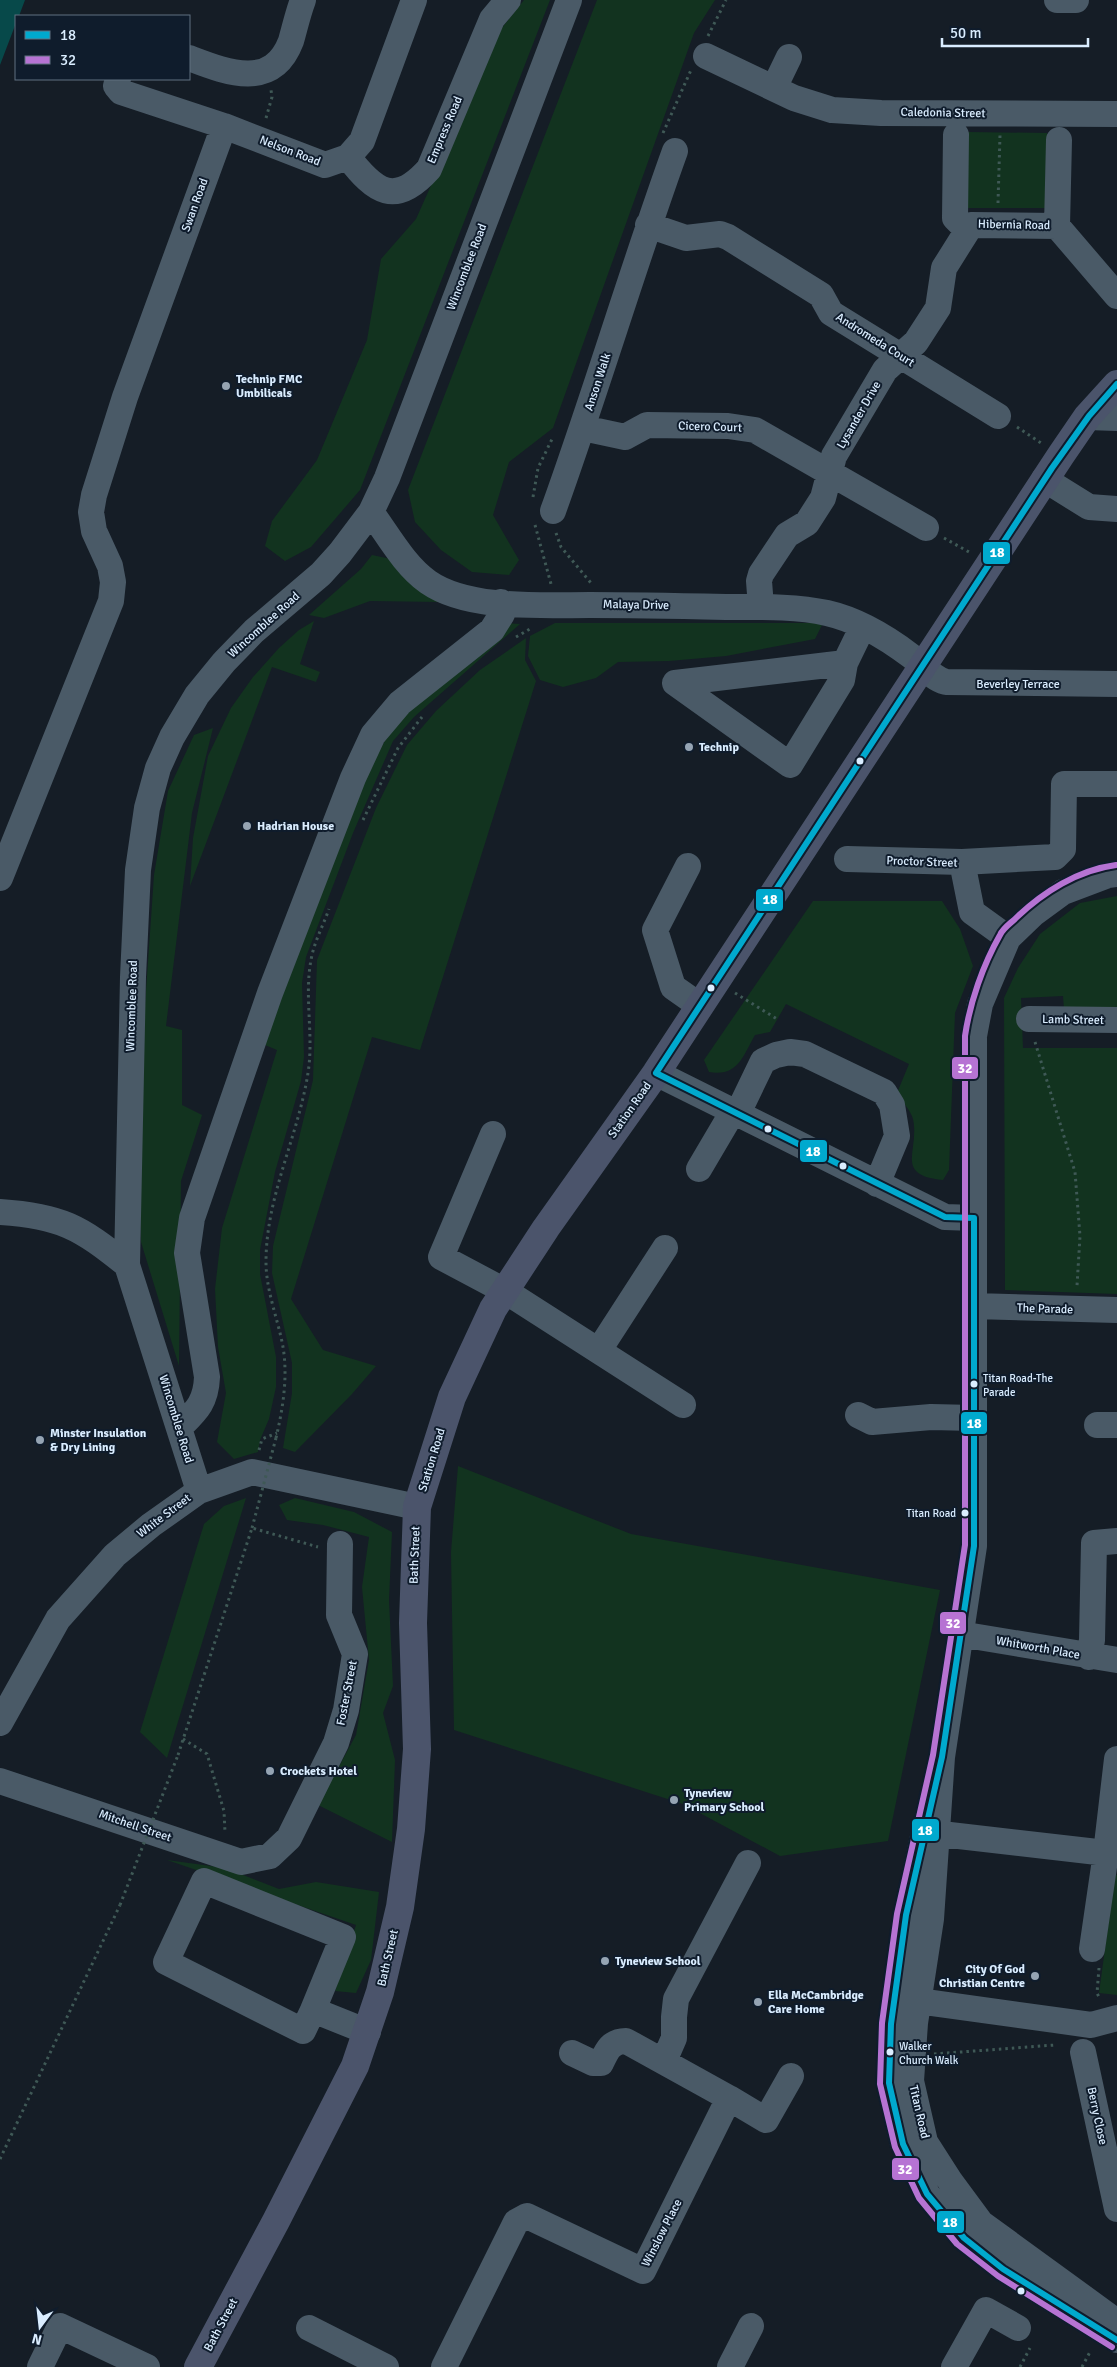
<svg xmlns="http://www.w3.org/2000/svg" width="1117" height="2367" font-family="Signika,sans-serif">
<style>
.green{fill:#12331f}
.water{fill:#07494a}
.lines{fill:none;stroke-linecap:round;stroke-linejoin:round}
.path{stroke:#3f5956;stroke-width:3;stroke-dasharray:2.5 4;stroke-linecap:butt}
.minor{stroke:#4a5a67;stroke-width:26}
.major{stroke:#4b546b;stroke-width:28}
.path-bridge{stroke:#3f5956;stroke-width:3;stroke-dasharray:2.5 4;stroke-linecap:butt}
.bus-1-casing{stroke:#0f1c2c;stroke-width:10}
.bus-2-casing{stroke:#0f1c2c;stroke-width:10}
.bus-1{stroke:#00a9ce;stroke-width:6}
.bus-2{stroke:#b673d3;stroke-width:6}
.poi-dot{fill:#95a4b3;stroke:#0f1c2c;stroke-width:2}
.bus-dot{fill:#daedff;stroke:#0f1c2c;stroke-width:2}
.labels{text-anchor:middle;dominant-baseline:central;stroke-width:4;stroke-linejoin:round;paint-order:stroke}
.bus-label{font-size:11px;fill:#daedff;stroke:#0f1c2c;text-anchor:start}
.street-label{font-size:12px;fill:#daedff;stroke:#0f1c2c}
.poi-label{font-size:12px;font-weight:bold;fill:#daedff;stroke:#0f1c2c;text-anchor:start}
.line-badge{stroke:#0f1c2c;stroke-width:2}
.badge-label{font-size:14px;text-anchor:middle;font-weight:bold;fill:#fff}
</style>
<rect width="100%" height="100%" fill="#151d26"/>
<path class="green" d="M524,0H550L360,490L311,547L285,561L265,546L272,521L317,460L367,340L381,259L416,219L501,29Z
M597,0H715L694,33L553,428L509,462L493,515L519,560L509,575L472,572L441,550L415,522L408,490Z
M968,132L1047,133L1045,208H965Z
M372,555L391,559L441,602L370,601L324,618L309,615L361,569Z
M314,621L300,664L320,672L316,682L272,667L190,886L193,838L208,756L231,708L253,677L279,648L299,630Z
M502,623L520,624L414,717L393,741L353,833L306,957L302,983L304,1057L301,1081L275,1172L260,1250V1274L276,1357V1387L269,1419L260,1440L258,1452L234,1459L217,1442L226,1393L218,1347L215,1289L222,1228L277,1050L265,1045L282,995L369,768L390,732L410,710Z
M555,623H823L815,639L726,656L669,661L618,662L596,678L563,687L540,680L528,656L530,636Z
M526,638L525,660L536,681L420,1050L372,1037L291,1299L323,1350L376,1366L352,1394L295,1452L283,1448L292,1393V1363L272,1273L273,1246L313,1080L317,960L376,808L407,745L436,711L480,670Z
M213,728L192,813L166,1026L182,1030V1105L202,1115L181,1181L179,1366L141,1242L137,1121L154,875L168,791L194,735Z
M1117,896V1010L1064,1009L1063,996L1021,998L1023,1048H1117V1294L1005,1290L1004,998L1018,968L1040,934L1080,903Z
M813,901H942L960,929L973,966L955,1013L949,1170L943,1180C893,1175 920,1151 913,1119C911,1111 901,1100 897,1093L909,1064L786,1004L770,1032L755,1035C743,1056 738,1077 709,1072L704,1060Z
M458,1466L631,1534L940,1590L888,1841L780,1856L683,1804L454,1730L451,1552Z
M246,1498L167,1758L140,1732L204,1524L224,1506Z
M295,1498L354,1512L392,1532L389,1600L393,1686L383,1713L395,1760L392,1842L318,1805L356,1735L369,1660L362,1587L369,1537L323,1525L287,1520L279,1505Z
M167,1860L225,1868L279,1889L316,1882L379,1892L371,1960L356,1993L335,1991L356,1925Z
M1115,1875H1117V1995L1099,1993Z"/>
<path class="water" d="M0,0H25L19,16H16V23L0,65Z"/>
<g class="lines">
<path class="path" d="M708,36L726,0
M266,118L272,97L271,90
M663,133L691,70
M998,203L1000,135
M1017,427L1041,443
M533,497L538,468L553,437
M535,525L551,584
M556,533L561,547L591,583
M944,538L969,552
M516,637L530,629
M363,820L398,748L422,717
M735,993L777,1019
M1035,1042L1075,1172L1080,1236L1077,1286
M276,1438C283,1408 288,1377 283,1347C278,1319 266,1291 266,1262C266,1196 298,1137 308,1073C314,1036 304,997 311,960C314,942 323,926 329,909
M259,1450L262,1439L277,1433
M183,1739L207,1754L224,1811L225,1832
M178,1755L252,1528L318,1547
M1099,1968L1097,1993L1100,1999
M934,2054L1055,2045
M0,2159L120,1905
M1020,2367L1030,2348
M1082,2367L1091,2350"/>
<path class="minor" d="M1057,0H1076
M706,56L794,98L832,110L881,113L1117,114
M189,58C226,72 272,91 291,41C295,27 298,13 303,0
M118,79L116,86L121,92L224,126L325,165L348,157L362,141L414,0
M774,88L789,57
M956,135L955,218L967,230
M348,157C375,192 395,207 429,169L492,19L508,0
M648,225L686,238L720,234L728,237L821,295L831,313L998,416
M1057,226L1117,296
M1057,226L1059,140
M1087,417L1117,418
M583,428L625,437L647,425L728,426L755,430L926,528
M1044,479L1089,507L1117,509
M553,511C596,392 632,270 675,151
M371,512C388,535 404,565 428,582C468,610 542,605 590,605C635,605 681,606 726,607C759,607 795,606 827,613C858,620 886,637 911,656C923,665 931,678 946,682L1117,684
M761,607L759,581L761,574L787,535L807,523L823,498L834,456L885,370L916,342L938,308L944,268L971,225L1057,226
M845,663L675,683L790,765L842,680L845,663L863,626
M847,859L962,862L972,912L1008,938
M962,862L1055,857L1063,849L1064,784H1117
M688,866L655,930L673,987L700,1006
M1117,874L1108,875L1063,892L1033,914L1008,938L980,1004L974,1036V1546L942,1757L931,1919L915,2023L911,2081L925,2142L950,2181L981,2223L1117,2322
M0,878L111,601L113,582L110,566L94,531L91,512L94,495L125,397L224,126
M1029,1019L1117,1020
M656,1073L945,1217L974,1218
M737,1115L763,1061L776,1055L790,1052L805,1054L884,1092L892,1105L897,1136L877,1184
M493,1134L441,1257L505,1291L683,1405
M699,1169L732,1113
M0,1212C61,1216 80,1227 127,1265
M974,1306L1117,1310
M599,1350L665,1248
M858,1415L872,1422L931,1417L974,1418
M1097,1425H1117
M179,1428C196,1411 206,1403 207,1377L187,1253L192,1218L270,993L353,778L373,735L400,703L492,630L502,614L501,602
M199,1491L127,1265L133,977L138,870L147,808L158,768L172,737L197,695L224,662L254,631L321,574L340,553L371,512L387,478L569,0
M960,1634L1117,1660
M1089,1657L1092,1640L1094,1543L1117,1541
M0,1723L58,1619L115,1555L151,1525L199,1491L252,1472L417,1507
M0,1781L241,1862L270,1856L289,1838L336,1743L346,1710L355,1654L339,1615L340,1544
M924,1832L906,1915L891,2024L889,2083L903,2144L927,2194L964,2238L1003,2269L1117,2340
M924,1832L1106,1853L1117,1759
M1092,1949L1106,1853
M918,2001L1091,2025L1117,2018
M313,2010L303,2031L166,1962L204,1881L343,1937L313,2010L368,2032
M1083,2052L1117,2209
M664,2061L674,2038V2017L676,1999L748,1863
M729,2098L766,2120L791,2076
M309,2328L386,2367
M40,2367L60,2326L147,2367
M444,2367L516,2222L527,2216L643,2271L729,2098L626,2041C611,2041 607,2050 601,2063H593L572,2053
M730,2367L751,2326
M954,2367L986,2310L1018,2328"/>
<path class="major" d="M198,2367L276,2221L355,2066L380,1992L400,1907L411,1829L417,1749L413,1623L417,1507L452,1397L493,1309L546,1228L656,1073L1061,455L1087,417L1117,384"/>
<path class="path-bridge" d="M252,1528L276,1438
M120,1905L178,1755"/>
<g class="bus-1-casing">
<path id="bus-1" d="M656,1073L1052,468L1089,416L1117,384
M656,1073L945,1217L974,1218
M974,1218V1546L942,1757L906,1915L891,2024L889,2083L903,2144L927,2194L964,2238L1003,2269L1117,2340"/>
</g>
<g class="bus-2-casing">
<path id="bus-2" d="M1112,2347L998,2276L957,2244L919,2198L895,2147L880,2084L882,2023L897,1914L933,1755L965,1545V1036C970,1002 983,965 1000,935C1003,928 1011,923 1016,918C1043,892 1078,870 1116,865"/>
</g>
<use href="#bus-1" class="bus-1"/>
<use href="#bus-2" class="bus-2"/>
</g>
<g class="poi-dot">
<circle cx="226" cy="386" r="5"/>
<circle cx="689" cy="747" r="5"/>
<circle cx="247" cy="826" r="5"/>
<circle cx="40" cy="1440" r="5"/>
<circle cx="270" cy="1771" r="5"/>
<circle cx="674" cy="1800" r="5"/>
<circle cx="605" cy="1961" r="5"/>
<circle cx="1035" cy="1976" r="5"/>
<circle cx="758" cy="2002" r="5"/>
</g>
<g class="bus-dot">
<circle cx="860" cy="761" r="4.5"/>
<circle cx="711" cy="988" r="4.5"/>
<circle cx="768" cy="1129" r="4.5"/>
<circle cx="843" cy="1166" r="4.5"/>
<circle cx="974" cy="1384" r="4.5"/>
<circle cx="965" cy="1513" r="4.5"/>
<circle cx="890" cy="2052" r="4.5"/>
<circle cx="1021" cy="2291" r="4.5"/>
</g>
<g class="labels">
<g class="bus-label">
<text x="983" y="1378">Titan Road-The<tspan x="983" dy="14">Parade</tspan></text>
<text x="956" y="1513" text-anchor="end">Titan Road</text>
<text x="899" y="2046">Walker<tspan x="899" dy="14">Church Walk</tspan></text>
</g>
<g class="street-label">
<text transform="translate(943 113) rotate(1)">Caledonia Street</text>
<text transform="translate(445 130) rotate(-67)">Empress Road</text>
<text transform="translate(290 151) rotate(21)">Nelson Road</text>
<text transform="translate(195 205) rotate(-70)">Swan Road</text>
<text transform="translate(1014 225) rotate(1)">Hibernia Road</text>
<text transform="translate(467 267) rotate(-69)">Wincomblee Road</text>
<text transform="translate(875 340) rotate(32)">Andromeda Court</text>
<text transform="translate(598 382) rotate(-72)">Anson Walk</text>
<text transform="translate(859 415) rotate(-60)">Lysander Drive</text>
<text transform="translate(710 427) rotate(2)">Cicero Court</text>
<text transform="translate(636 605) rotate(1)">Malaya Drive</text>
<text transform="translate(264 625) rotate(-42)">Wincomblee Road</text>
<text x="1018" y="684">Beverley Terrace</text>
<text transform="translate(922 862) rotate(2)">Proctor Street</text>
<text transform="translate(132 1006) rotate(-88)">Wincomblee Road</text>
<text transform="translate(1073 1020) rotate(1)">Lamb Street</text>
<text transform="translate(630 1110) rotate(-55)">Station Road</text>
<text transform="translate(1045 1309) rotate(2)">The Parade</text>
<text transform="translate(176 1419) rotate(73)">Wincomblee Road</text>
<text transform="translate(432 1460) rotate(-73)">Station Road</text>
<text transform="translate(164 1516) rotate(-37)">White Street</text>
<text transform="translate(415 1555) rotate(-88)">Bath Street</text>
<text transform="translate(1038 1648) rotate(10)">Whitworth Place</text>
<text transform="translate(347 1693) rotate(-79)">Foster Street</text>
<text transform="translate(135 1826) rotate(19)">Mitchell Street</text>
<text transform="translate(388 1958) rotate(-77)">Bath Street</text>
<text transform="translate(919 2112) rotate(77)">Titan Road</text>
<text transform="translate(1097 2116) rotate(78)">Berry Close</text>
<text transform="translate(662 2233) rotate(-63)">Winslow Place</text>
<text transform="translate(221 2325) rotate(-62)">Bath Street</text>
</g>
<g class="poi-label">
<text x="236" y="379">Technip FMC<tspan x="236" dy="14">Umbilicals</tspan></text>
<text x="699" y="747">Technip</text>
<text x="257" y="826">Hadrian House</text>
<text x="50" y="1433">Minster Insulation<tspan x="50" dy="14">&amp; Dry Lining</tspan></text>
<text x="280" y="1771">Crockets Hotel</text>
<text x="684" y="1793">Tyneview<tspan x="684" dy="14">Primary School</tspan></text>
<text x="615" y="1961">Tyneview School</text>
<text x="1025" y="1969" text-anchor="end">City Of God<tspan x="1025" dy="14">Christian Centre</tspan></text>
<text x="768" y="1995">Ella McCambridge<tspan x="768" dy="14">Care Home</tspan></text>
</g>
</g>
<g class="line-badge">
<rect x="982" y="541" width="29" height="24" rx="5" fill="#00a9ce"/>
<rect x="755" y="888" width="29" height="24" rx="5" fill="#00a9ce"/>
<rect x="951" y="1056" width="28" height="24" rx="5" fill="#b673d3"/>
<rect x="799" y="1139" width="29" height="24" rx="5" fill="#00a9ce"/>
<rect x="960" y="1411" width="28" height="24" rx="5" fill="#00a9ce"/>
<rect x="939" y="1611" width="28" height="24" rx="5" fill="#b673d3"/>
<rect x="911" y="1818" width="29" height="24" rx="5" fill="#00a9ce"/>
<rect x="891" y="2157" width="29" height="24" rx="5" fill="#b673d3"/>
<rect x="936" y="2210" width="29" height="24" rx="5" fill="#00a9ce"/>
</g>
<g class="badge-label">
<text x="997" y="557">18</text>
<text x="770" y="904">18</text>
<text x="965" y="1073">32</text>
<text x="813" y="1156">18</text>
<text x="974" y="1428">18</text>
<text x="953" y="1628">32</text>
<text x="925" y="1835">18</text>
<text x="905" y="2174">32</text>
<text x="950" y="2227">18</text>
</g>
<rect x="15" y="15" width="175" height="65" fill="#0f1c2c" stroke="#607080"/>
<rect x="25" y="31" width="25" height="8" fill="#00a9ce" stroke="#607080"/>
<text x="60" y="40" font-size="15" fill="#daedff">18</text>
<rect x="25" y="56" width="25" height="8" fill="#b673d3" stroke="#607080"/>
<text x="60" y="65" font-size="15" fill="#daedff">32</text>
<g transform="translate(40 2327) rotate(195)" stroke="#0f1c2c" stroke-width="4" paint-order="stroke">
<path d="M0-4L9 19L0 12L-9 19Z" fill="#daedff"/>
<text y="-8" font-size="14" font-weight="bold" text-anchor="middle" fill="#daedff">N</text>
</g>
<path d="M942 38v8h146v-8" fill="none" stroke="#daedff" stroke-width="2.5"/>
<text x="950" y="38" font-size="15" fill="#daedff" stroke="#0f1c2c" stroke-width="4" paint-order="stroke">50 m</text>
</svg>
